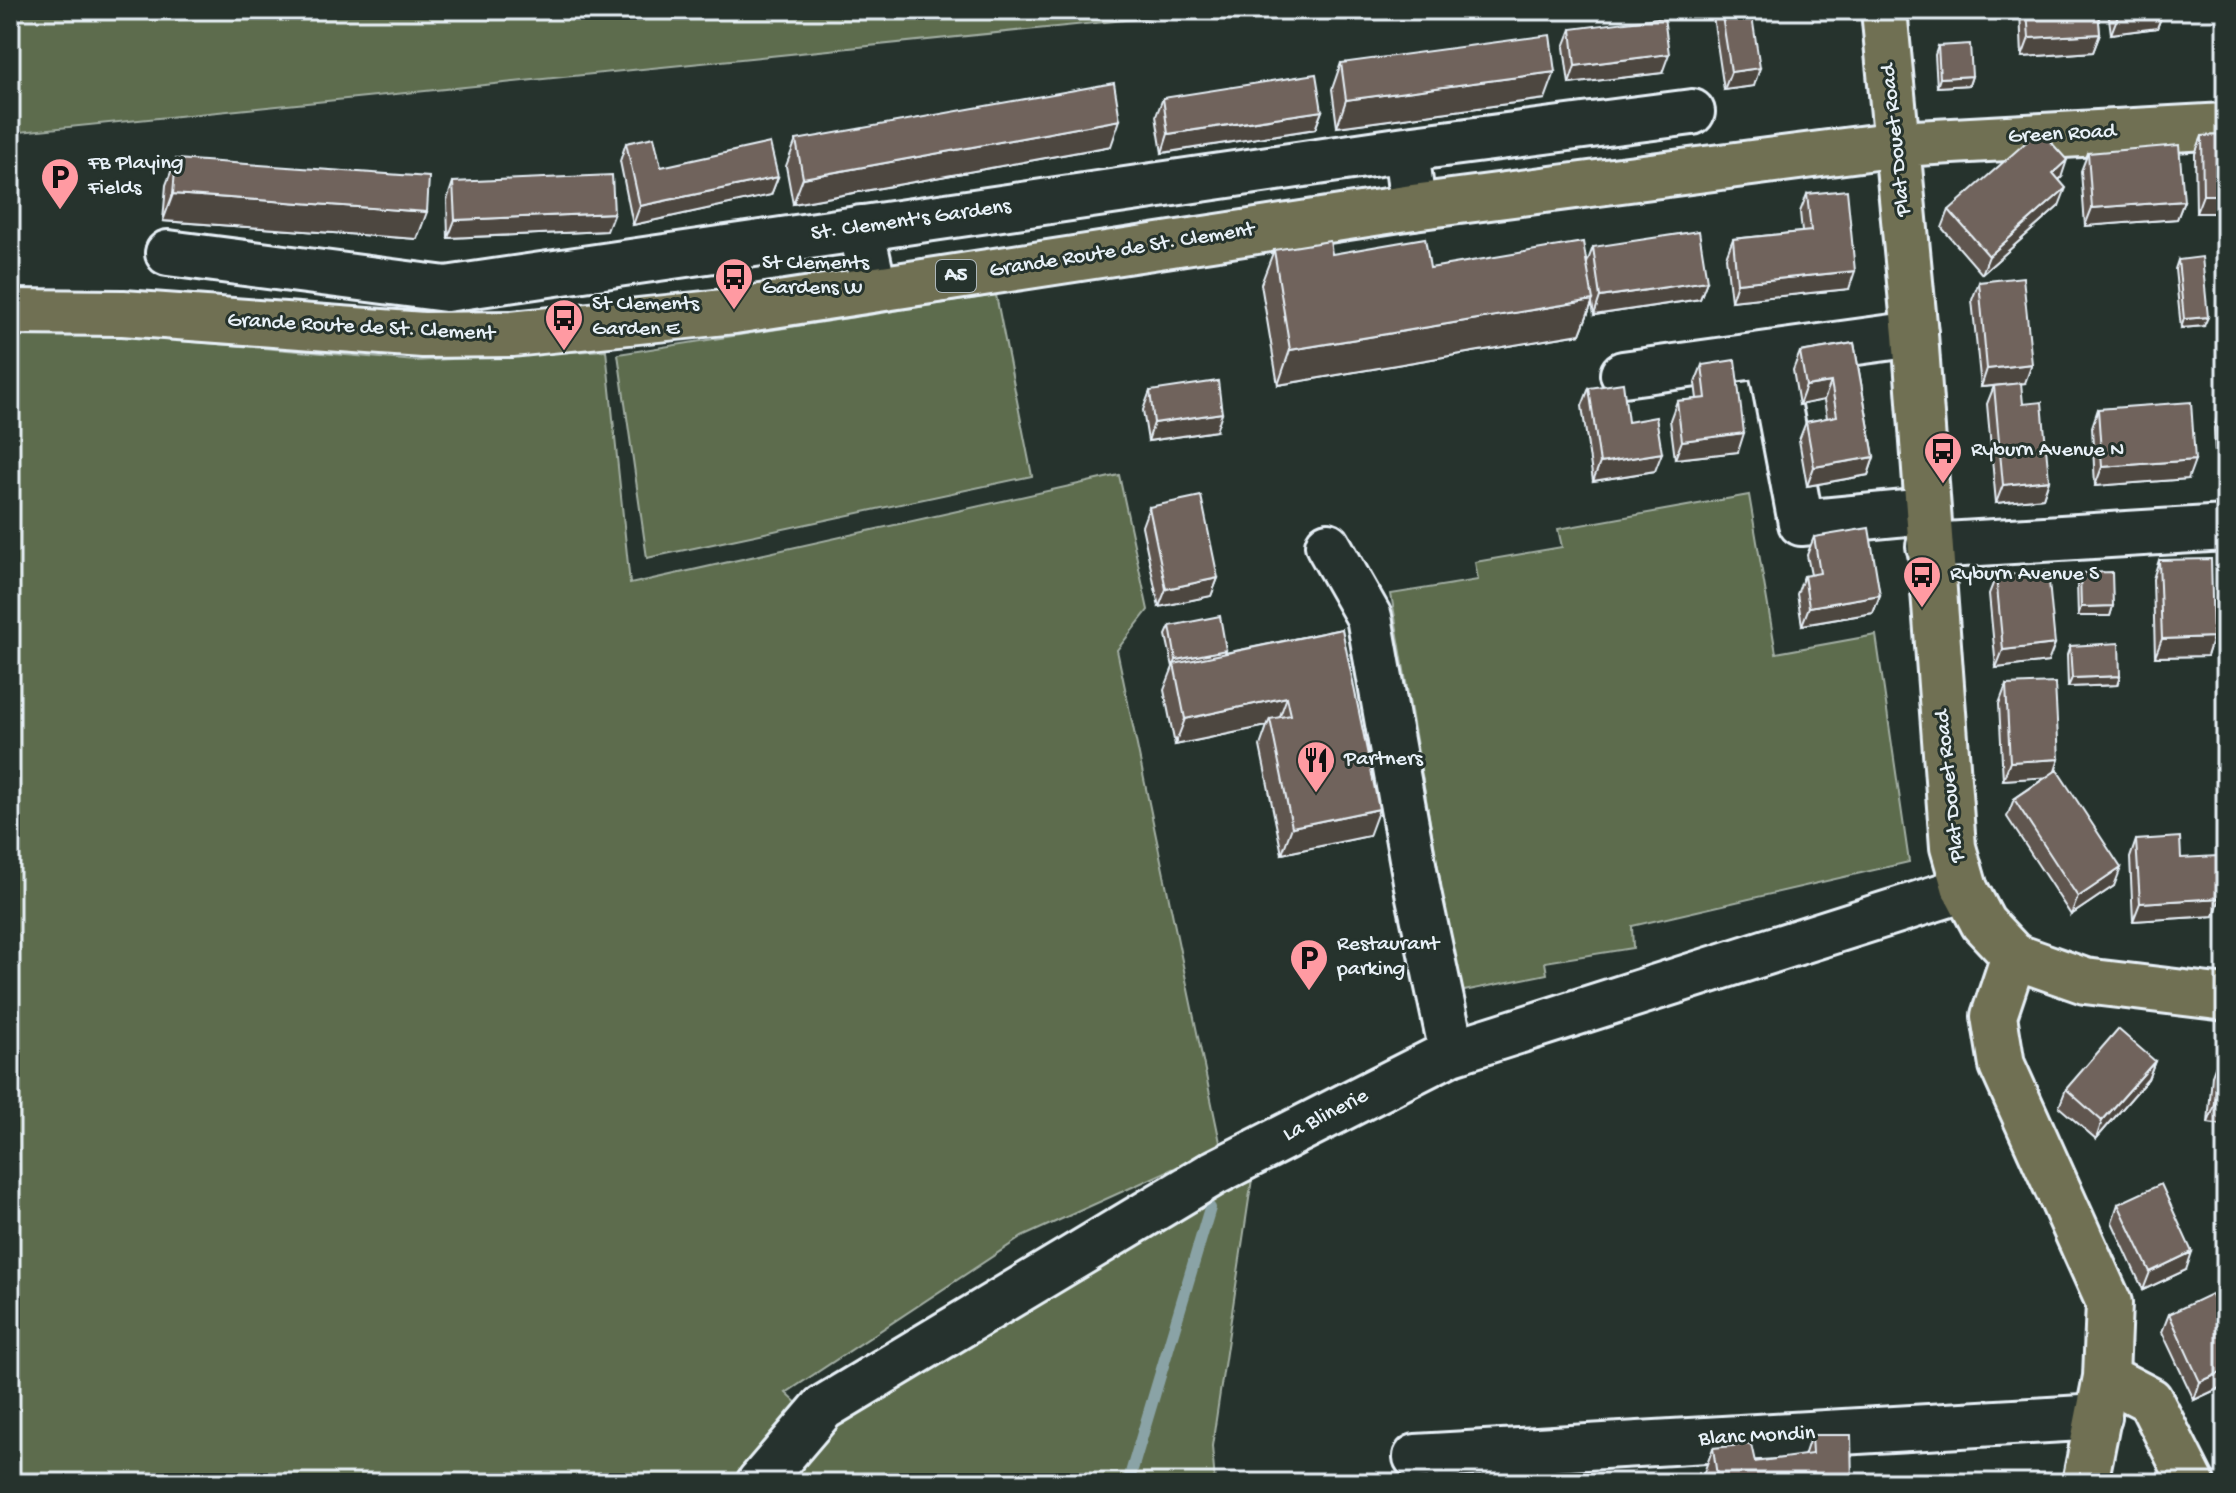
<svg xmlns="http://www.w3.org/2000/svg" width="2236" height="1493" font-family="'Gochi Hand',sans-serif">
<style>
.green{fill:#5d6c4e;stroke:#a2aea3;stroke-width:2}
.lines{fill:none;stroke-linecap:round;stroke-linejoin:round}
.stream{stroke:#8aa3a6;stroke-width:12}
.minor-casing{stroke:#e8f1f8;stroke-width:50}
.major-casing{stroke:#e8f1f8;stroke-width:50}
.minor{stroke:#26332d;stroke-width:44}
.major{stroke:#706f52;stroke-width:44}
.wall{fill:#60564f;stroke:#e8f1f8;stroke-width:2}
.shaded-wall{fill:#4e4640;stroke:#e8f1f8;stroke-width:2}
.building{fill:#70645c;stroke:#e8f1f8;stroke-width:2}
.labels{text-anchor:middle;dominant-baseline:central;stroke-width:6;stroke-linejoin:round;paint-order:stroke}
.shield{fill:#26332d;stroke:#aeb8bb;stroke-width:2}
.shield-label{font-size:20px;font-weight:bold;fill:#e8f1f8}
.street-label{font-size:22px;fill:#e8f1f8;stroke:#26332d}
.poi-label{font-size:22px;fill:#e8f1f8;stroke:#26332d;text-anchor:start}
</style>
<rect width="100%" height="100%" fill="#26332d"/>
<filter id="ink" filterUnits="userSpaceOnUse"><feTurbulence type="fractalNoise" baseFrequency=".0125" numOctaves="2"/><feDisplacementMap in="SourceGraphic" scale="16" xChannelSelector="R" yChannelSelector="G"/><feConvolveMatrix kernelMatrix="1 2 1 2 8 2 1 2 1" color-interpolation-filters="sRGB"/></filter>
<g filter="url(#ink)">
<path class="green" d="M10,10H1223L10,133Z
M996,295L1032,476L647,558L618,354Z
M10,332L100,334L416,361L606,350L630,584L1119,475L1148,610L1117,650L1221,1147L1022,1237L786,1393L823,1428L900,1379L1252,1179L1212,1446L1215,1483H10Z
M1749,495L1776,653L1876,635L1909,862L1632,926L1633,948L1545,962L1547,974L1459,992L1391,594L1478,580L1475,562L1562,547L1558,529Z"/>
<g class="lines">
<path class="stream" d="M1128,1483L1210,1208"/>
<g class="minor-casing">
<path id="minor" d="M1406,149L1692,112
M861,228L874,288
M168,253L446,289L1406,149L1413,207
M1769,354L1801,523L1927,511
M1623,374L1915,334
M1328,545L1369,617L1418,892L1452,1052
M1929,546L2226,528
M1416,1457L2099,1417
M759,1483L823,1408L1214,1173L1452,1052L1965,889"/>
</g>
<g class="major-casing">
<path id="major" d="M1884,10L1915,334L1953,847L1965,889L1983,923L2014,956L2085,981L2226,998
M10,312L123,313L423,335L512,334L734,311L1413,207L1898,144L2226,126
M2014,956L1994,1016L2002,1065L2109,1303L2106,1377L2085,1483
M2106,1377L2150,1400L2192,1483"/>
</g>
<use href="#minor" class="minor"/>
<use href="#major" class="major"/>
</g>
<path class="wall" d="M1712,10H1751L1754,86L1724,90Z
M2020,10H2098L2100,34L2093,52L2022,57Z
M2108,10H2164L2157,28L2111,34Z
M1571,29L1662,73L1569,84L1564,47Z
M1938,46L1972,76L1969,85L1937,87L1935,55Z
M1341,63L1545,99L1337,127L1332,89Z
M1163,98L1322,111L1315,129L1162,153L1156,116Z
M2226,135V213H2196L2195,154L2202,136Z
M796,140L1111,146L793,204L786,166Z
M626,143L661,167L778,177L771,195L633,225L620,161Z
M2088,153L2184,201L2177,219L2085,226L2081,171Z
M176,159L417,239L163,221L166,185Z
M2061,178L2059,180V206L1982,274L1942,228L1949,210Z
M453,182L607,231L448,238L447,200Z
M1807,194L1849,289L1731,301L1726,257L1733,239L1802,232L1800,212Z
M1593,247L1707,281L1700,299L1594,315L1592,303L1580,334L1278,385L1261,284L1274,250L1332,254L1430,268L1587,263Z
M2178,260L2204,326L2181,328L2175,269Z
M1979,282L2025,383L1999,385L2023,404L2049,480L2043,498L1996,503L1987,404L1994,386L1981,387L1972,300Z
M1854,343L1874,457L1868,475L1807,486L1799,440L1806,422L1827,418L1824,400L1799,405L1793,370L1800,352Z
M1702,365L1738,452L1675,459L1670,420L1677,401L1697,399L1695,383Z
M1589,388L1628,422L1655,471L1593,481L1582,406Z
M1150,391L1216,431L1148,441L1143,410Z
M2098,409L2188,479L2095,486L2092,427Z
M2220,409H2226V481H2216L2214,428Z
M1149,507L1218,578L1211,596L1159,607L1142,526Z
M1814,537L1880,595L1873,613L1802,625L1797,594L1804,576L1811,575L1807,555Z
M2159,560L2213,637L2207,656L2155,657L2153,579Z
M2080,573L2113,606L2110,616H2078L2077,582Z
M1996,576L2048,662L1996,668L1989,594Z
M1170,626L1226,650L1225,653L1342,629L1369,836L1282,854L1260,746L1267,726L1175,745L1164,690L1173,667L1166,635Z
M2070,646L2120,676L2117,685L2068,687L2067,655Z
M2006,685L2059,759L2055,772L2114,886L2071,915L2007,817L2014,799L2046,777L2003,780L1999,704Z
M2136,840L2181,858L2214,916L2133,921L2130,858Z
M2219,1056L2226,1125L2208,1123L2212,1075Z
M2155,1061L2148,1079L2096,1139L2059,1107L2066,1089Z
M2118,1204L2186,1270L2143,1290L2112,1222Z
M2169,1314L2226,1326V1385L2194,1400L2162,1332Z
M1811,1435L1852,1483H1705L1703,1475L1713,1448L1755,1462L1804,1456Z
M2226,1457V1475L2220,1472Z"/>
<path class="shaded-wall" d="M2164,10L2157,28L2111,34L2118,16Z
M2175,10H2218L2173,15Z
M2100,34L2093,52L2022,57L2029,38Z
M1669,54L1662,73L1569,84L1575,66Z
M1760,68L1754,86L1724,90L1731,72Z
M1555,72L1545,99L1337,127L1346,100Z
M1972,76L1969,85L1937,87L1940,78Z
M1322,111L1315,129L1162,153L1168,134Z
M1120,120L1111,146L793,204L803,178Z
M2067,160L2061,178L2046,191L2053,173Z
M778,177L771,195L633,225L640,206Z
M2066,188L2059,206L1982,274L1989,256Z
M173,194L427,212L417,239L163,221Z
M2203,195H2226V213H2196Z
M2184,201L2177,219L2085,226L2092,208Z
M614,213L607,231L448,238L455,220Z
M1855,271L1849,289L1731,301L1737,283Z
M1707,281L1700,299L1594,315L1600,297Z
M1593,300L1580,334L1278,385L1290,350Z
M2208,317L2204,326L2181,328L2184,319Z
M2032,364L2025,383L1981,387L1987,369Z
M1831,382L1824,400L1799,405L1806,386Z
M1222,413L1216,431L1148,441L1154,423Z
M1744,433L1738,452L1675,459L1682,441Z
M1662,453L1655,471L1593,481L1600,463Z
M1874,457L1868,475L1807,486L1814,467Z
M2195,460L2188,479L2095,486L2102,467Z
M2223,463H2226V481H2216Z
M2049,480L2043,498L1996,503L2003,485Z
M1218,578L1211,596L1159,607L1166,589Z
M1880,595L1873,613L1802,625L1809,607Z
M2113,606L2110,616H2078L2081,607Z
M2213,637L2207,656L2155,657L2162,639Z
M2055,644L2048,662L1996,668L2003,650Z
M1226,650L1223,659L1174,665L1176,660Z
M2120,676L2117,685L2068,687L2072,678Z
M1287,697L1277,724L1270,719L1267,726L1175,745L1185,719Z
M2059,759L2053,777L2003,780L2010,762Z
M1379,809L1369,836L1282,854L1292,827Z
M2121,868L2114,886L2071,915L2078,897Z
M2220,898L2214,916L2133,921L2140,903Z
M2155,1061L2148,1079L2096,1139L2102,1121Z
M2215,1105L2226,1106V1125L2208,1123Z
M2192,1252L2186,1270L2143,1290L2150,1272Z
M2226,1370V1385L2194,1400L2200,1382Z"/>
<path class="building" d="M1721,10H1751L1760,68L1731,72Z
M2027,10H2098L2100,34L2029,38Z
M2117,10H2162L2118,16Z
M1664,17L1669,54L1575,66L1571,29Z
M1550,35L1555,72L1346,100L1341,63Z
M1970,44L1972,76L1940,78L1938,46Z
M1316,74L1322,111L1168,134L1163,98Z
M1114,83L1120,120L803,178L796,140Z
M2040,130L2067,160L2053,173L2066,188L1989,256L1949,210Z
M2226,135V195H2203L2202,136Z
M654,137L661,167L770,143L778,177L640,206L626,143Z
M2179,145L2184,201L2092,208L2088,153Z
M176,159L429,177L427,212L173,194Z
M612,175L614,213L455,220L453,182Z
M1847,190L1855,271L1737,283L1733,239L1811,231L1807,194Z
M1699,231L1707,281L1600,297L1593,247Z
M1425,238L1430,268L1583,242L1593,300L1290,350L1274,250L1330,241L1332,254Z
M2202,257L2208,317L2184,319L2178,260Z
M2023,277L2032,364L1987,369L1979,282Z
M1854,343L1874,457L1814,467L1806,422L1837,416L1831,382L1806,386L1800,352Z
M1735,360L1744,433L1682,441L1677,401L1706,398L1702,365Z
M1218,381L1222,413L1154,423L1150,391Z
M1623,383L1628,422L1656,417L1662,453L1600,463L1589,388Z
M2021,383L2023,404L2042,402L2049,480L2003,485L1994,386Z
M2191,402L2195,460L2102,467L2098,409Z
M2220,409H2226V463H2223Z
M1201,496L1218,578L1166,589L1149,507Z
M1869,528L1880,595L1809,607L1804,576L1820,573L1814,537Z
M2211,559L2213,637L2162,639L2159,560Z
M2048,571L2055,644L2003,650L1996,576Z
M2112,572L2113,606L2081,607L2080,573Z
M1220,616L1226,650L1176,660L1170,626Z
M1342,629L1379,809L1292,827L1270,719L1291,715L1287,697L1185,719L1174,664Z
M2119,643L2120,676L2072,678L2070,646Z
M2055,683L2059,759L2010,762L2006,685Z
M2057,770L2121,868L2078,897L2014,799Z
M2180,837L2181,858L2218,856L2220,898L2140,903L2136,840Z
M2118,1029L2155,1061L2102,1121L2066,1089Z
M2219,1056L2226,1057V1106L2215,1105Z
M2161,1184L2192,1252L2150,1272L2118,1204Z
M2211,1294L2226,1326V1370L2200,1382L2169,1314Z
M1811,1435H1851L1852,1483H1718L1713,1448L1751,1444L1755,1462L1812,1454Z"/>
</g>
<defs>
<g id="parking-pin" transform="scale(2)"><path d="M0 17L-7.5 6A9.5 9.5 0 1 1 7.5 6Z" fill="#ff9aa2" stroke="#26332d"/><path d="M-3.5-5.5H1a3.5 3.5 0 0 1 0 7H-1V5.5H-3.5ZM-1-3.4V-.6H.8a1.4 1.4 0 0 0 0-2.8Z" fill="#111"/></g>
<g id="bus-pin" transform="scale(2)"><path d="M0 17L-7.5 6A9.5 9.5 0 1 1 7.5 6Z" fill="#ff9aa2" stroke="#26332d"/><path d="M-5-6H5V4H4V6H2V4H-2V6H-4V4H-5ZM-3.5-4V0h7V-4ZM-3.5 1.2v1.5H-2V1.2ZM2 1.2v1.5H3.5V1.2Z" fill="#111"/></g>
<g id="restaurant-pin" transform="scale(2)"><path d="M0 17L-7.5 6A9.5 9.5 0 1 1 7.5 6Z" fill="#ff9aa2" stroke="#26332d"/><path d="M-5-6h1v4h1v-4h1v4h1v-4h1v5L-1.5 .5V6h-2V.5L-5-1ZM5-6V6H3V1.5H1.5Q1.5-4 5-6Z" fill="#111"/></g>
</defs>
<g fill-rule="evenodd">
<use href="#parking-pin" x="60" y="177"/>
<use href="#bus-pin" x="734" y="277"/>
<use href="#bus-pin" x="564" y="318"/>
<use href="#bus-pin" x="1943" y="451"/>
<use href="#bus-pin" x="1922" y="575"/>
<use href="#restaurant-pin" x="1316" y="760"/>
<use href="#parking-pin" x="1309" y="958"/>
</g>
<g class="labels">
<rect class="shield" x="936" y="260" width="40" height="32" rx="6"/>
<g class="shield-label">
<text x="956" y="276">A5</text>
</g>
<g class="street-label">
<text transform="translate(2062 135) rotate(-3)">Green Road</text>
<text transform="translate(1897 140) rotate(-96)">Plat Douet Road</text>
<text transform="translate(911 221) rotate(-8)">St. Clement's Gardens</text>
<text transform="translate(1122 251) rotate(-9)">Grande Route de St. Clement</text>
<text transform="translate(361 328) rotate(3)">Grande Route de St. Clement</text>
<text transform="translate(1951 786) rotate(-96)">Plat Douet Road</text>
<text transform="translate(1326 1116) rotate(-27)">La Blinerie</text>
<text transform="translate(1757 1437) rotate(-3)">Blanc Mondin</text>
</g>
<g class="poi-label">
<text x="88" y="164">FB Playing<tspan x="88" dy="25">Fields</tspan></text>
<text x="762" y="264">St Clements<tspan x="762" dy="25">Gardens W</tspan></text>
<text x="592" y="305">St Clements<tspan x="592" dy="25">Garden E</tspan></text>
<text x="1971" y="451">Ryburn Avenue N</text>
<text x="1950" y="575">Ryburn Avenue S</text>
<text x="1344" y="760">Partners</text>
<text x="1337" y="945">Restaurant<tspan x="1337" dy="25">parking</tspan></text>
</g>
</g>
<rect width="2236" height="1493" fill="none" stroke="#26332d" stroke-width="40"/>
<rect x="20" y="20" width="2196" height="1453" fill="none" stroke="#e8f1f8" stroke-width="3" filter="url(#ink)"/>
</svg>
